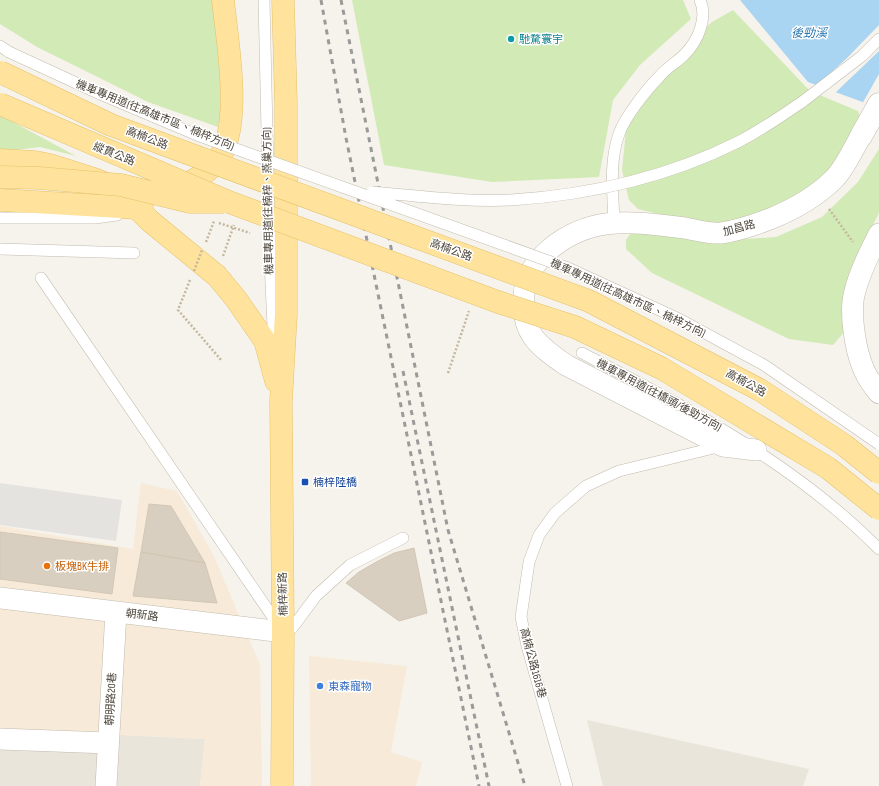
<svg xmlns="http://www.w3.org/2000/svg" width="879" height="786" font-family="'Sofia Sans Condensed','Noto Sans TC',sans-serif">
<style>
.residential{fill:#eae5da}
.commercial{fill:#f7ead8}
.green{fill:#d2eab5}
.parking{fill:#e5e3e0}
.water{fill:#a9d4f2}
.pier{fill:#f6f3ec}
.building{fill:#d8cfc1;stroke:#d3c7b4}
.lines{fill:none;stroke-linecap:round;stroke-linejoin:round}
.service-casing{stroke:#c2bbae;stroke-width:12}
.minor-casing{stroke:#c2bbae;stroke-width:22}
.tertiary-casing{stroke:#c2bbae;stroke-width:23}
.primary-casing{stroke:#e6c16a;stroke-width:23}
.path{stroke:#c4b79f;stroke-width:2.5;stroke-dasharray:2 2;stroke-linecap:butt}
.service{stroke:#fff;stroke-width:11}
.minor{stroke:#fff;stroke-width:21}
.tertiary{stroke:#fff;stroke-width:22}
.primary{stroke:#ffe39c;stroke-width:22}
.rail{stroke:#9a9a9a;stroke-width:3;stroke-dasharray:5 5;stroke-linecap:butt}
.service-bridge-casing{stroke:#c2bbae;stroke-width:12;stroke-linecap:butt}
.primary-bridge-casing{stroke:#e6c16a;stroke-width:23;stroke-linecap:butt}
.path-bridge{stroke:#c4b79f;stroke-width:2.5;stroke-dasharray:2 2;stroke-linecap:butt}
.service-bridge{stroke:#fff;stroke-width:11}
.primary-bridge{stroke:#ffe39c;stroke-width:22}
.culture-dot{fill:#0f9aa8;stroke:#fff;stroke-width:1.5}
.transit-dot{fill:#1a4fb4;stroke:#fff;stroke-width:1.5}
.food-dot{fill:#e8710a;stroke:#fff;stroke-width:1.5}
.shop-dot{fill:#3f7fe0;stroke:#fff;stroke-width:1.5}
.labels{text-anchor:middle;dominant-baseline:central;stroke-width:3;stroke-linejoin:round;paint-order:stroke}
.culture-label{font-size:11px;fill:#0d838f;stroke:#fff;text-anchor:start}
.street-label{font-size:11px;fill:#4b4439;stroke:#fff}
.transit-label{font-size:11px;fill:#164399;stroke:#fff;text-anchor:start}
.food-label{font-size:11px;fill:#c56008;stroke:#fff;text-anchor:start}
.shop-label{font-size:11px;fill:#366cbe;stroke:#fff;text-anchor:start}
.water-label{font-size:12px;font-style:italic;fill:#2e7ab2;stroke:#fff}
</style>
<rect width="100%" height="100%" fill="#f6f3ec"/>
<path class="residential" d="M587,720L809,769L803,786H603Z
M0,729L205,739L200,786H0Z"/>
<path class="commercial" d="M141,483L177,491L214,556L260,665L262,786H200L205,739L0,729V526L133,549Z
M309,656L407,666L391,752L422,762L416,786H311Z"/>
<path class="green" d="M0,0H213C219,41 227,86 218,127L148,102L37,47L0,24Z
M352,0H683L691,19L640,65L613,100L599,177L492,182L384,165Z
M733,10L810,91L858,111L862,122L827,178L769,213L728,225L698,224L638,209L629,200L622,170L626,130L638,95L663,65L712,22Z
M0,115L76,156L40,147L0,152Z
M879,149V213L873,225L850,287L845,331L833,345L789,339L652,273L626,249V240L632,231L732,240L776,237L822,217L858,182Z"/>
<path class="parking" d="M0,483L122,500L116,541L0,525Z"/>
<path class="water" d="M740,0H879V110L868,104L808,82Z"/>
<path class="pier" d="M879,25V51L834,94L815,87L847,58Z
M879,74V112L862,104Z"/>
<path class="building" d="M149,504L171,506L205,563L141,552Z
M0,532L118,548L112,594L0,579Z
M414,548L427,613L399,621L346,583L359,572L378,561L394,553Z
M141,552L205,563L217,603L133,596Z"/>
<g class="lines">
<g class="service-casing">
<path id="service" d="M264,0L270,262L274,347
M0,46L9,52
M802,102L862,56L879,39
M0,218H95L117,215
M614,222C613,194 609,161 619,134C624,118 647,89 659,77C666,68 676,63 684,55C698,41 708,18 700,0
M0,249L134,253
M41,278L283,632L293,627L316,596L350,565L403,538
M582,353C689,409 793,462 879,549
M567,786L527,646L521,617L529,562L539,535L555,513L586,486L619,471L722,446"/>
</g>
<g class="minor-casing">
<path id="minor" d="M879,234C870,252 860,271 855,291C849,311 855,350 864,370C868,379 873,386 879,393
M756,450L723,446L566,365C537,345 521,333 524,295C525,277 536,261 550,249C592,214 634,222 685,228C696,230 710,234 721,233C735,231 757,224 770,219C792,210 817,196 834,179C845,168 853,149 861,136
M0,598L283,632
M0,739L108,743
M106,786L116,612"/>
</g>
<g class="tertiary-casing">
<path id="tertiary" d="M861,136L879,104"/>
</g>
<g class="primary-casing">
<path id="primary" d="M0,160L35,162L50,165L97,180L118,190L150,221L217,276L236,299L265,341L276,381
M173,190C189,183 205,176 216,162C244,130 227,40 223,0
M0,200L137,208L142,205
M282,786L283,632L281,401L286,314V103L283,0"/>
</g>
<path class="path" d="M829,209L853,242
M206,242L214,221
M223,256L234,225
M190,280L178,310L222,361
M448,373L469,311"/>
<use href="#service" class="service"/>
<use href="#minor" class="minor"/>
<use href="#tertiary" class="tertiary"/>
<use href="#primary" class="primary"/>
<path class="rail" d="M321,0L346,138L479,786
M341,0L448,530L525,786
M403,371L489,786"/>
<g class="service-bridge-casing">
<path id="service-bridge" d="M9,52L100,94L197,135L568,268L679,319L764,365L879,444
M372,192C418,196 465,202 511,200C589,195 668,177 738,142C760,131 781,116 802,102"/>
</g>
<g class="primary-bridge-casing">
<path id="primary-bridge" d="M0,72L111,125L589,301L760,390L844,445L879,473
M0,104L229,202L498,302L575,327L661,368L828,468L879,509
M0,177L39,178L121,185L190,202H224"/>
</g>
<path class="path-bridge" d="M219,223L250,233
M194,271L202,250"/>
<use href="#service-bridge" class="service-bridge"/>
<use href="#primary-bridge" class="primary-bridge"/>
</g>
<circle class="culture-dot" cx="511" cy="39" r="4"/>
<rect class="transit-dot" x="301" y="478" width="8" height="8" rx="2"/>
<circle class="food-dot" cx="47" cy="566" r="4"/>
<circle class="shop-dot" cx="320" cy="686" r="4"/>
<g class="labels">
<g class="culture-label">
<text x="519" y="39">馳騖寰宇</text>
</g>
<g class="street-label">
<text transform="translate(155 115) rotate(22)">機車專用道(往高雄市區、楠梓方向)</text>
<text transform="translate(147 138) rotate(21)">高楠公路</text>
<text transform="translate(114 154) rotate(22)">縱貫公路</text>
<text transform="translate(268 201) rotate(-91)">機車專用道(往楠梓、燕巢方向)</text>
<text transform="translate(739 228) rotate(-15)">加昌路</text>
<text transform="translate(451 250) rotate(20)">高楠公路</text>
<text transform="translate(628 298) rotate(25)">機車專用道(往高雄市區、楠梓方向)</text>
<text transform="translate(746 383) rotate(29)">高楠公路</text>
<text transform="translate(659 395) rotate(28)">機車專用道(往橋頭/後勁方向)</text>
<text transform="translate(283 594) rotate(-91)">楠梓新路</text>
<text transform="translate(142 615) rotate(7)">朝新路</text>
<text transform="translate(533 663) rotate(75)">高楠公路1616巷</text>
<text transform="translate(111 699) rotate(-87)">朝明路20巷</text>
</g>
<g class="transit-label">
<text x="313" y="482">楠梓陸橋</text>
</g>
<g class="food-label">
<text x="55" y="566">板塊BK牛排</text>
</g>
<g class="shop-label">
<text x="328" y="686">東森寵物</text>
</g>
<g class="water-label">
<text x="809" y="33">後勁溪</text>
</g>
</g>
</svg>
